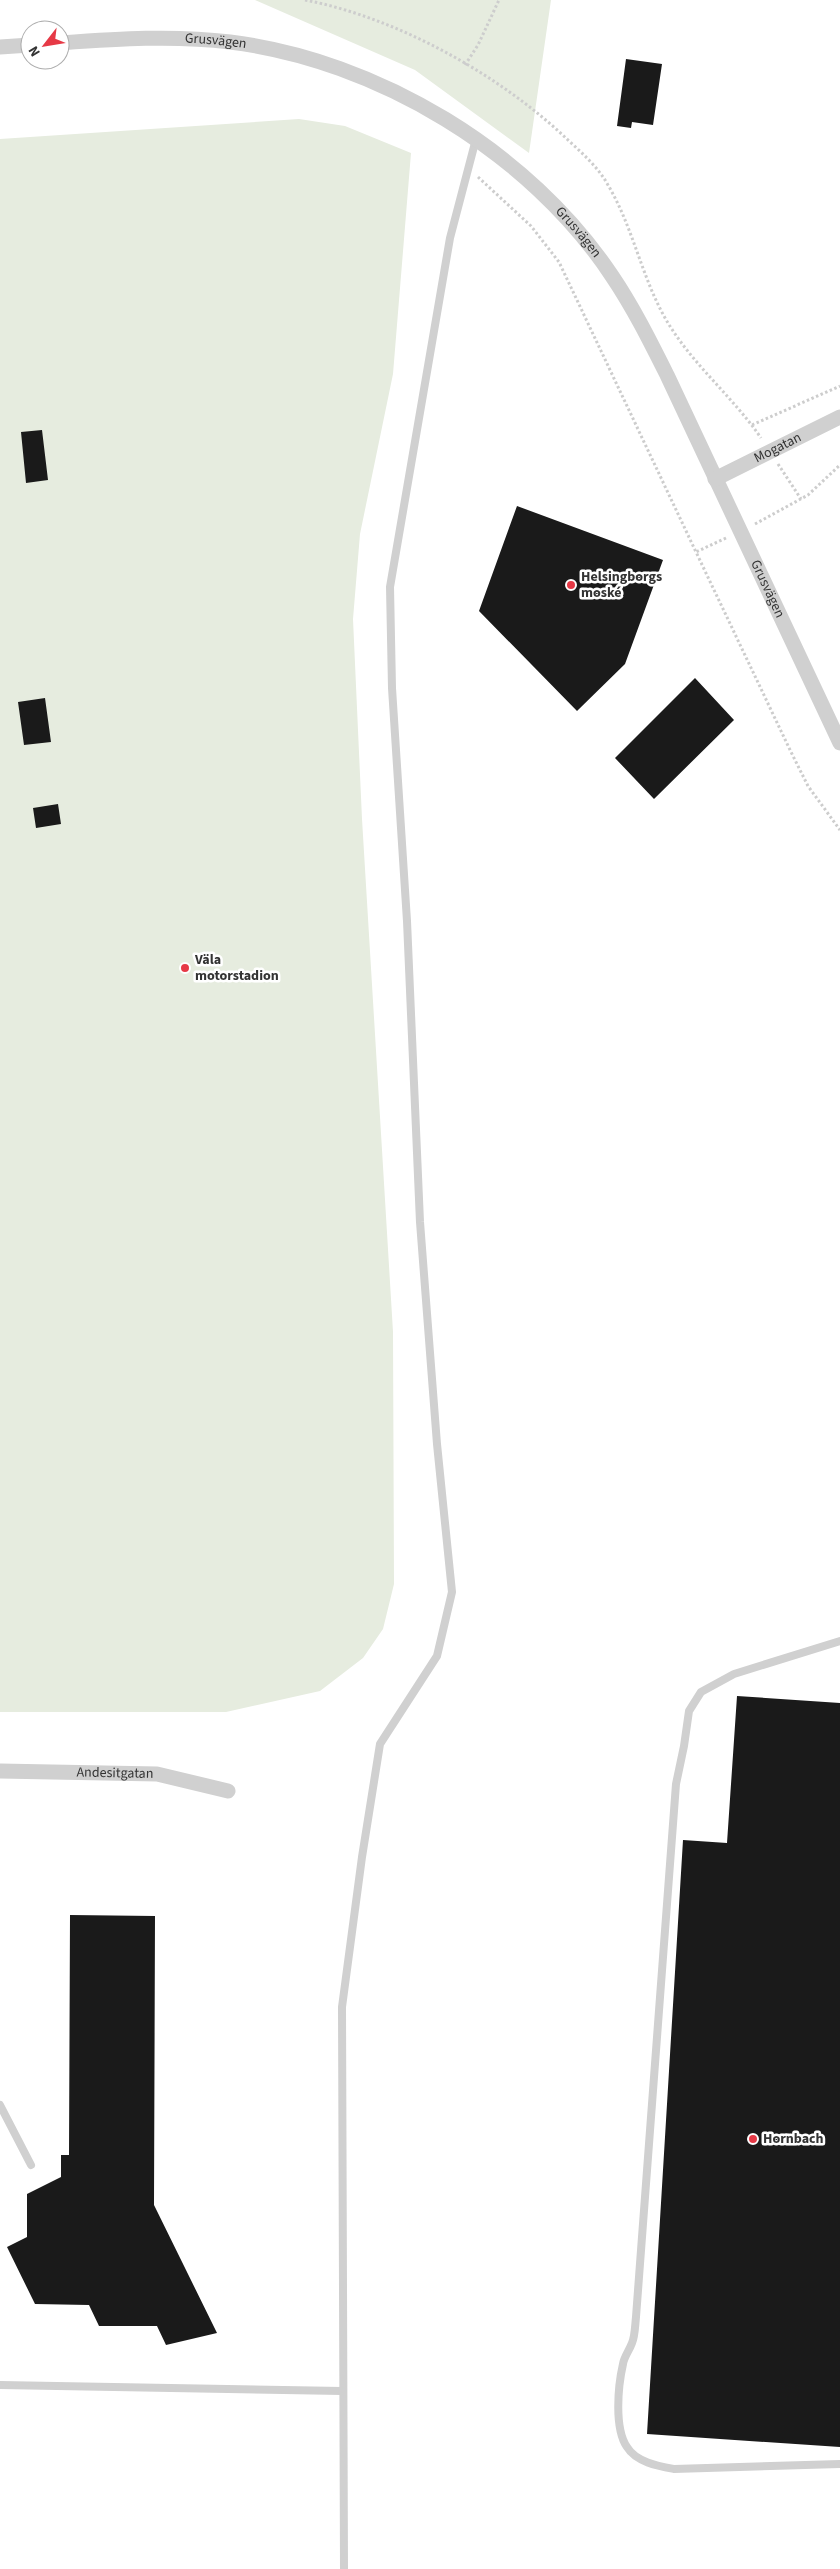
<svg xmlns="http://www.w3.org/2000/svg" width="840" height="2569" font-family="'Source Sans 3',sans-serif">
<style>
.green{fill:#e6ecdf}
.building{fill:#1a1a1a}
.lines{fill:none;stroke-linecap:round;stroke-linejoin:round}
.path{stroke:#cdcdcd;stroke-width:3;stroke-dasharray:2.5 2.5;stroke-linecap:butt}
.lane{stroke:#d0d0d0;stroke-width:8}
.street{stroke:#d0d0d0;stroke-width:15}
.poi-dot{fill:#e63946;stroke:#fff;stroke-width:2}
.labels{text-anchor:middle;dominant-baseline:central;stroke-width:5;stroke-linejoin:round;paint-order:stroke}
.street-label{font-size:14px;fill:#333;stroke:#fff}
.poi-label{font-size:14px;font-weight:bold;fill:#333;stroke:#fff;text-anchor:start}
</style>
<rect width="100%" height="100%" fill="#fff"/>
<path class="green" d="M255,0H551L529,153L415,70Z
M299,119L345,126L411,153L393,374L360,534L353,619L362,819L393,1332L394,1584L383,1629L363,1658L320,1691L226,1712H0V139Z"/>
<path class="building" d="M626,59L662,64L653,125L632,122L631,128L617,126Z
M42,430L48,480L26,483L21,432Z
M517,506L663,560L625,664L577,711L479,611Z
M695,678L734,720L654,799L615,758Z
M45,698L51,742L24,745L18,702Z
M58,804L61,824L36,828L33,808Z
M737,1696L840,1703V2447L647,2434L683,1840L727,1843Z
M70,1915L155,1916L154,2205L217,2333L166,2345L157,2326H99L89,2305L35,2304L7,2247L27,2237V2194L61,2177V2155H69Z"/>
<g class="lines">
<path class="path" d="M305,0C398,18 500,75 568,140C583,154 598,167 608,185C634,229 642,280 668,323C694,366 733,397 761,438
M465,65L478,45L499,0
M478,177L531,226L559,262L696,552
M752,425L840,386
M778,464L801,499
M755,524L808,495L840,465
M726,538L696,552L791,752L808,786L840,830"/>
<path class="lane" d="M840,1641L734,1674L701,1692L689,1711L684,1746L676,1784L636,2317C635,2326 635,2336 632,2343C629,2351 624,2357 623,2364C618,2386 614,2428 627,2447C636,2462 658,2466 674,2469L840,2464
M0,2105L31,2165
M0,2385L342,2391
M344,2569L342,2007L362,1857L380,1744L437,1656L452,1592L437,1444L420,1222L407,921L392,688L390,587L450,238L476,139"/>
<g class="street">
<path id="s1" d="M60,43C117,39 173,35 230,42C377,60 530,152 612,276C633,307 650,341 667,375L840,743"/>
<path d="M0,47L30,45"/>
<path id="s2" d="M715,479L840,417"/>
<path id="s3" d="M0,1771L157,1774L228,1791"/>
</g>
</g>
<g class="poi-dot">
<circle cx="571" cy="585" r="5"/>
<circle cx="185" cy="968" r="5"/>
<circle cx="753" cy="2139" r="5"/>
</g>
<g class="labels">
<g class="street-label">
<text stroke="none"><textPath href="#s1" startOffset="156">Grusvägen</textPath></text>
<text stroke="none"><textPath href="#s1" startOffset="576">Grusvägen</textPath></text>
<text stroke="none"><textPath href="#s2" startOffset="70">Mogatan</textPath></text>
<text stroke="none"><textPath href="#s1" startOffset="981">Grusvägen</textPath></text>
<text stroke="none"><textPath href="#s3" startOffset="115">Andesitgatan</textPath></text>
</g>
<g class="poi-label">
<text x="581" y="577">Helsingborgs<tspan x="581" dy="16">moské</tspan></text>
<text x="195" y="960">Väla<tspan x="195" dy="16">motorstadion</tspan></text>
<text x="763" y="2139">Hornbach</text>
</g>
</g>
<g transform="translate(45 45) rotate(239)"><circle r="24" fill="#ffffff" stroke="#adadad"/>
<path d="M0-4L9 19L0 12L-9 19Z" fill="#e63946"/>
<text y="-8" font-size="14" font-weight="bold" text-anchor="middle" fill="#333333">N</text>
</g>
</svg>
